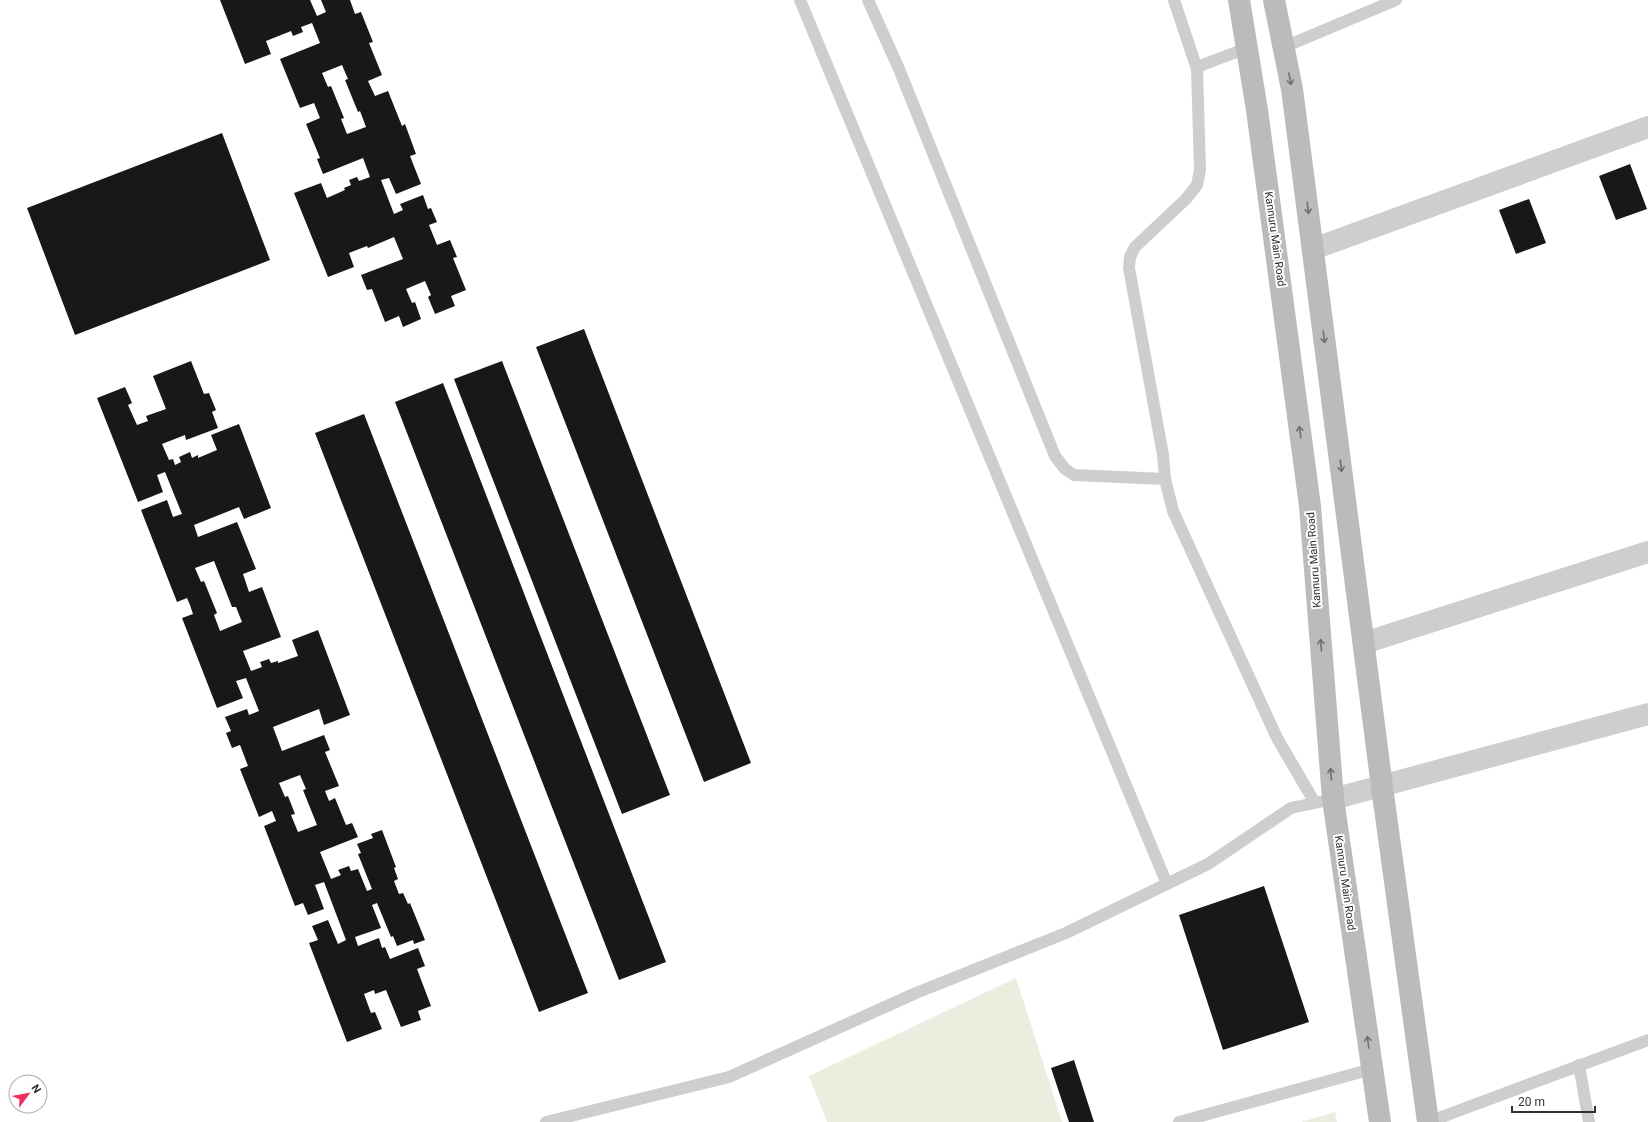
<svg xmlns="http://www.w3.org/2000/svg" width="1648" height="1122" font-family="Roboto,sans-serif">
<style>
.green{fill:#eaeedf}
.building{fill:#181818;fill-rule:evenodd}
.lines{fill:none;stroke-linecap:round;stroke-linejoin:round}
.lane{stroke:#cecece;stroke-width:12}
.street{stroke:#cecece;stroke-width:22}
.secondary{stroke:#bbb;stroke-width:22}
.oneway{stroke:#6f6f6f}
.labels{text-anchor:middle;dominant-baseline:central;stroke-width:4;stroke-linejoin:round;paint-order:stroke}
.street-label{font-size:11px;fill:#313131;stroke:#fff}
</style>
<rect width="100%" height="100%" fill="#fff"/>
<path class="green" d="M1016,978L1062,1122H827L809,1076Z
M1335,1112L1337,1122H1301Z"/>
<path class="building" d="M220,0H310L317,16L326,12L321,0H350L355,14L361,12L373,42L369,43L382,75L368,81L375,96L388,91L402,126L405,124L416,154L410,156L421,184L396,194L389,178L381,180L394,214L403,210L400,204L423,195L428,209L431,208L437,222L429,225L437,245L450,240L457,257L453,258L466,290L451,296L455,306L435,314L428,297L431,295L425,281L406,289L412,303L415,302L421,319L403,327L399,316L385,322L372,289L367,290L361,275L403,259L394,237L368,248L367,246L349,253L354,267L328,277L294,193L321,183L327,198L345,190L344,188L351,185L349,180L357,177L359,181L370,177L363,158L323,174L317,159L320,158L306,124L320,118L314,103L300,108L280,59L320,43L312,23L301,27L303,32L293,36L291,31L266,41L271,54L245,64ZM342,65L348,79L345,80L358,112L360,111L366,127L347,134L341,119L344,118L331,86L328,87L322,73Z
M222,133L270,260L75,335L27,208Z
M1630,164L1647,209L1616,220L1599,176Z
M1529,199L1546,243L1516,254L1499,210Z
M584,329L751,763L704,782L536,347Z
M191,361L204,394L209,393L216,410L212,412L218,428L186,440L185,435L162,444L169,460L173,459L175,465L181,462L179,457L190,452L192,458L198,455V458L217,450L211,435L239,424L271,508L244,519L239,507L194,525L198,537L237,522L256,569L243,574L249,592L262,587L281,637L243,651L251,671L262,667L260,662L269,659L271,663L278,661V663L298,656L292,640L318,630L350,715L324,725L319,709L273,727L282,751L324,735L330,750L325,752L339,786L325,791L329,801L335,798L346,825L352,823L358,837L320,852L331,879L341,875L338,870L349,866L351,871L358,869L367,891L372,889L358,854L361,853L357,844L373,838L371,834L382,830L396,867L394,868L398,879L394,881L399,894L403,893L408,904L410,903L425,940L414,944L413,940L397,946L393,936L391,937L377,903L372,905L381,928L355,937L358,946L379,938L382,948L385,947L390,959L418,948L425,966L417,969L431,1006L418,1011L421,1020L401,1027L386,990L375,994L374,990L364,994L371,1013L375,1012L382,1029L347,1042L309,943L318,940L312,926L328,920L338,944L346,940L324,882L315,885L324,909L308,915L303,903L295,906L264,826L276,821L272,811L259,817L240,769L248,766L240,745L232,748L226,733L231,731L225,717L247,709L249,715L259,711L246,678L236,681L243,698L217,708L182,618L193,614L190,605L187,598L177,602L141,510L167,500L173,517L182,514L165,472L157,475L163,492L138,502L97,398L125,387L132,403L128,405L137,425L148,421L146,416L166,409L153,376ZM214,561L232,607H236L242,622L220,631L214,615L217,613L204,581L201,582L195,568ZM300,775L306,789L303,790L317,825L298,832L291,815L295,814L288,796L285,797L279,783Z
M502,361L670,795L622,814L454,379Z
M443,383L666,962L619,980L395,402Z
M364,414L588,993L539,1012L315,433Z
M1264,886L1309,1022L1223,1050L1179,915Z
M1074,1060L1094,1122H1069L1051,1068Z"/>
<g class="lines">
<path class="lane" d="M800,0L1167,884
M868,0L899,69L1055,456L1065,469L1074,475L1165,479
M1174,0L1197,69
M1284,47L1396,0
M1247,48L1202,65L1197,69L1200,170L1197,185L1186,199L1135,247L1130,257L1129,268L1163,455L1165,479L1173,511L1277,738L1315,803
M1579,1065L1589,1122
M546,1122L729,1077L916,993L1066,933L1208,864L1291,808L1333,799
M1179,1122L1372,1069
M1428,1122L1648,1040"/>
<path class="street" d="M1313,249L1648,127
M1364,643L1648,552
M1333,799L1648,714"/>
<path class="secondary" d="M1239,0L1257,110L1310,506L1333,799L1380,1122
M1274,0L1292,89L1382,787L1428,1122"/>
</g>
<defs><path id="oneway-shaft" d="M-6 0H5M1.5-3L5.5 0L1.5 3" fill="none" stroke-width="1.6" stroke-linecap="round" stroke-linejoin="round"/></defs>
<g class="oneway">
<use href="#oneway-shaft" transform="translate(1290 79) rotate(79)"/>
<use href="#oneway-shaft" transform="translate(1308 208) rotate(83)"/>
<use href="#oneway-shaft" transform="translate(1324 337) rotate(83)"/>
<use href="#oneway-shaft" transform="translate(1300 432) rotate(-98)"/>
<use href="#oneway-shaft" transform="translate(1341 466) rotate(83)"/>
<use href="#oneway-shaft" transform="translate(1321 645) rotate(-94)"/>
<use href="#oneway-shaft" transform="translate(1331 774) rotate(-94)"/>
<use href="#oneway-shaft" transform="translate(1368 1042) rotate(-98)"/>
</g>
<g class="labels">
<g class="street-label">
<text transform="translate(1275 239) rotate(82)">Kannuru Main Road</text>
<text transform="translate(1314 560) rotate(-94)">Kannuru Main Road</text>
<text transform="translate(1345 883) rotate(82)">Kannuru Main Road</text>
</g>
</g>
<g transform="translate(28 1094) rotate(58)"><circle r="19" fill="#ffffff" stroke="#adadad"/>
<path d="M0-3L7 15L0 10L-7 15Z" fill="#ed2e5e"/>
<text y="-6" font-size="11" font-weight="bold" text-anchor="middle" fill="#313131">N</text>
</g>
<path d="M1512 1106v6h83v-6" fill="none" stroke="#313131" stroke-width="2"/>
<text x="1518" y="1106" font-size="12" fill="#313131" stroke="#ffffff" stroke-width="3" paint-order="stroke">20 m</text>
</svg>
